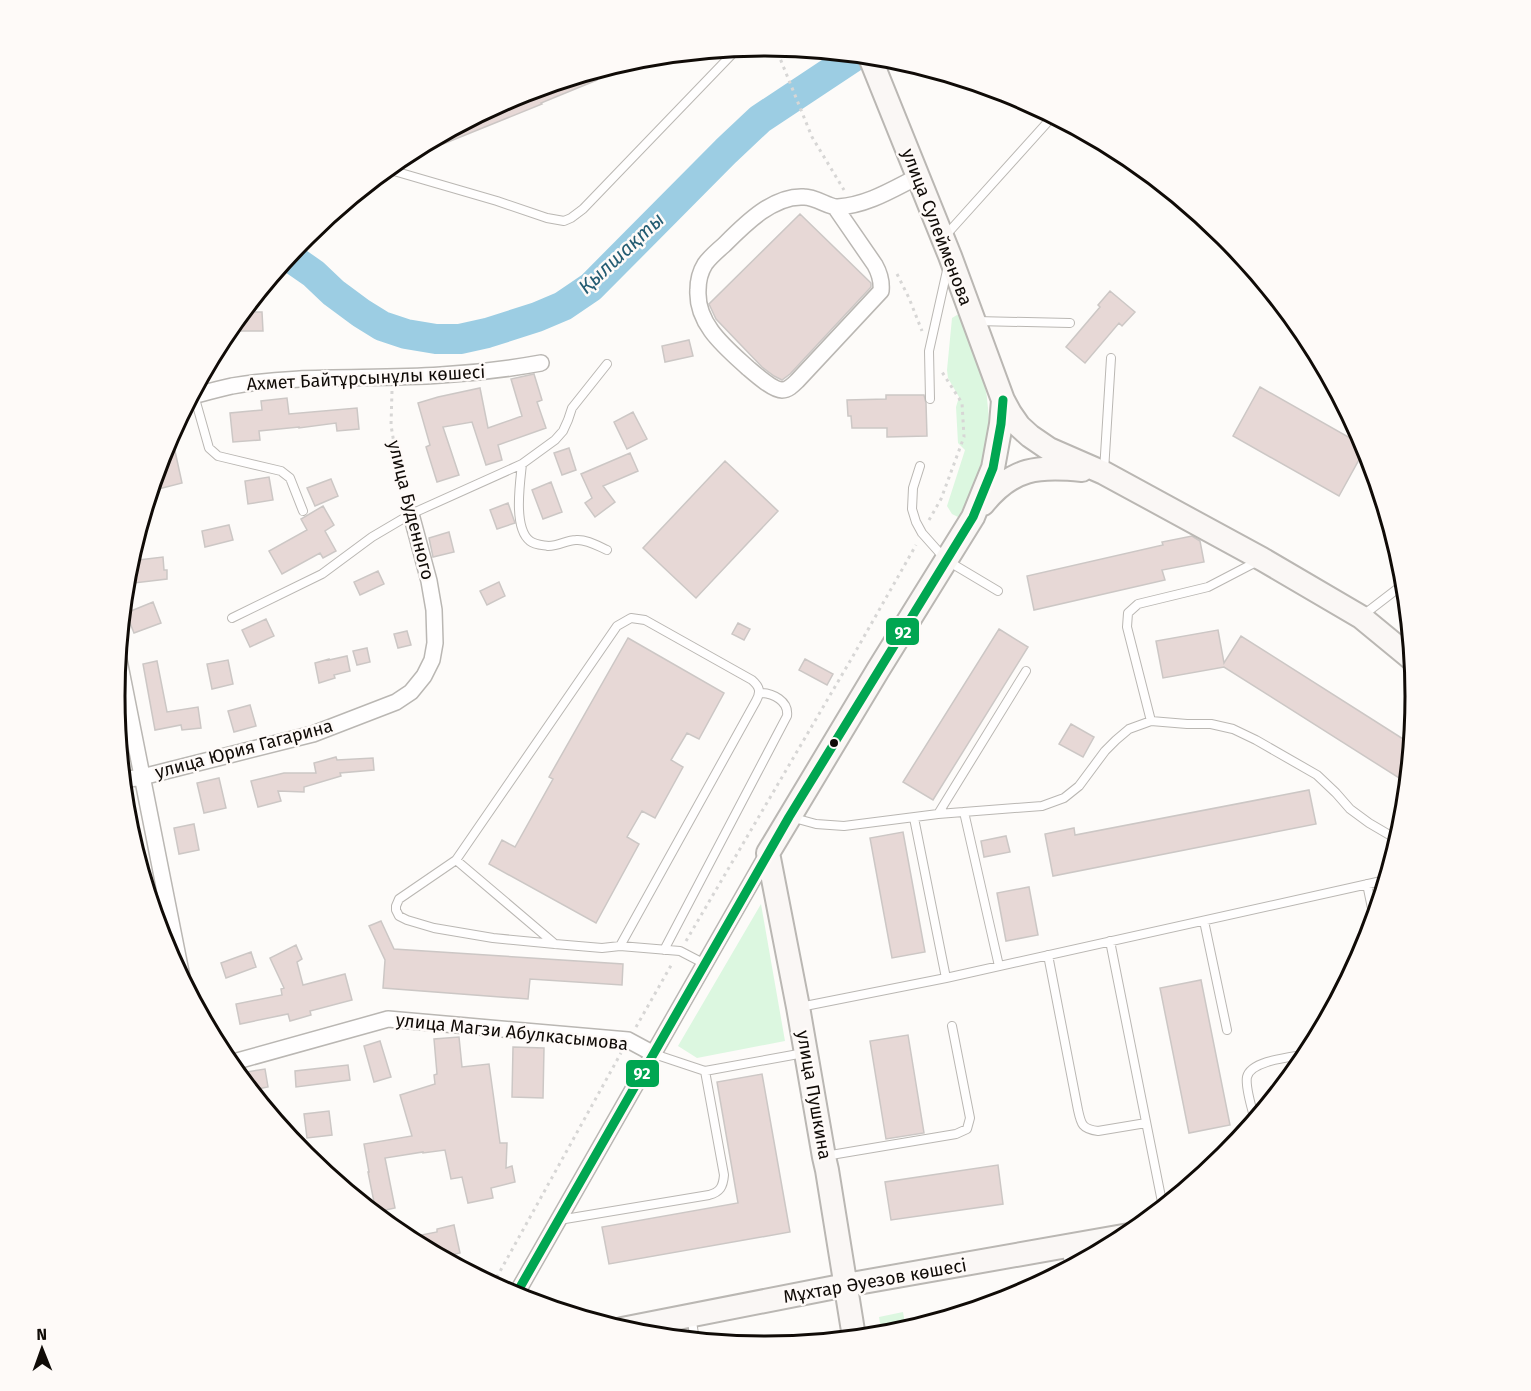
<svg xmlns="http://www.w3.org/2000/svg" width="1531" height="1391" font-family="'Fira Sans',sans-serif">
<style>
.green{fill:#dcf7e0}
.lines{fill:none;stroke-linecap:round;stroke-linejoin:round}
.river{stroke:#9ccde3;stroke-width:30}
.building{fill:#e7d8d6;stroke:#ccc7c5;stroke-width:1.5}
.lane-casing{stroke:#bab7b3;stroke-width:10}
.street-casing{stroke:#bab7b3;stroke-width:18}
.secondary-casing{stroke:#bab7b3;stroke-width:26}
.path{stroke:#d7d6d5;stroke-width:3;stroke-dasharray:3 4.5;stroke-linecap:butt}
.lane{stroke:#fffefe;stroke-width:8}
.street{stroke:#fffefe;stroke-width:15}
.secondary{stroke:#faf7f5;stroke-width:22}
.bus-1-casing{stroke:#fefaf8;stroke-width:14}
.bus-1{stroke:#00a651;stroke-width:9}
.bus-dot{fill:#100b07;stroke:#fefaf8;stroke-width:2}
.labels{text-anchor:middle;dominant-baseline:central;stroke-width:5;stroke-linejoin:round;paint-order:stroke}
.street-label{font-size:18px;fill:#100b07;stroke:#fefaf8}
.water-label{font-size:20px;font-style:italic;fill:#245c72;stroke:#fefaf8}
.rim{fill:none;stroke:#100b07;stroke-width:3}
.line-badge{stroke:#fefaf8;stroke-width:2}
.badge-label{font-size:16px;text-anchor:middle;font-weight:bold;fill:#fff}
</style>
<rect width="100%" height="100%" fill="#fdfbf9"/>
<path class="green" d="M957,315H962C973,345 986,375 988,408C992,446 977,484 958,517L952,514L947,506L965,450L958,443L956,407L959,397L948,378L947,370L952,318Z
M761,904L785,1041L697,1058L678,1046Z
M903,1312L906,1329L892,1334L882,1335L879,1317Z"/>
<g class="lines">
<path class="river" d="M288,256L314,274L334,293L361,313L382,326L406,334L436,339H460L487,333L537,317L563,306L591,287L726,151L760,119L858,54"/>
</g>
<path class="building" d="M594,71L597,80L541,103L542,104L443,144L439,136L517,94Z
M800,214L871,283V287L790,374L782,380L774,376L762,367L716,319L709,304Z
M1110,291L1135,312L1122,326L1119,323L1085,363L1066,347L1100,307L1098,305Z
M243,312H262L263,331H241V314Z
M689,340L693,356L665,362L662,346Z
M534,374L542,400L537,402L546,428L498,445L502,460L486,465L472,422L443,427L459,475L437,482L426,447L430,445L418,403L438,397L480,388L488,428L522,416L511,379Z
M1260,387L1366,447L1339,496L1233,436Z
M886,395H924L926,403L927,436L887,437V428H852L851,416H848L847,400L886,399Z
M287,398L289,414L357,408L359,429L337,431L336,423L299,428V427L259,431L260,440L233,442L230,413L262,410L261,401Z
M633,412L647,439L627,449L614,422Z
M569,448L576,470L562,475L554,453Z
M175,451L182,483L151,491L162,454Z
M630,453L638,471L603,486L615,502L595,517L585,503L592,498L581,474Z
M725,461L778,511L696,598L643,548Z
M269,477L273,500L248,504L245,481Z
M331,479L338,496L315,506L307,488Z
M551,482L562,512L543,519L532,490Z
M508,503L515,523L497,529L490,510Z
M323,506L334,525L325,531L336,551L323,558L320,553L282,574L269,551L307,530L301,519Z
M229,525L233,540L205,547L202,531Z
M449,532L454,552L433,557L429,538Z
M1192,536L1200,541L1204,562L1162,570L1165,580L1034,610L1027,576L1163,545L1162,542Z
M163,557L164,570H167V579L126,584L130,561Z
M378,571L384,584L360,595L354,582Z
M499,582L505,596L487,605L480,591Z
M153,602L161,623L134,633L126,613Z
M266,619L274,636L250,647L242,630Z
M738,623L750,629L744,640L732,634Z
M999,629L1028,647L933,800L903,782Z
M1218,630L1224,663L1241,636L1411,744L1407,783L1224,667L1163,678L1156,641Z
M407,631L411,645L398,648L394,634Z
M628,638L724,693L699,739L687,733L671,760L683,767L655,818L642,811L627,837L639,844L596,923L489,864L502,840L515,847L553,779L549,777Z
M367,648L370,662L357,665L353,651Z
M347,656L350,671L334,675L335,678L319,683L315,663L329,659V660Z
M805,659L833,674L827,685L799,670Z
M228,660L233,684L212,689L207,664Z
M157,661L167,712L198,707L201,728L182,730L181,725L155,730L143,664Z
M250,705L256,726L234,732L228,711Z
M1071,724L1094,737L1083,757L1059,744Z
M336,757L337,760L373,758L374,770L340,773L341,776L304,787V792L278,791L281,801L258,807L251,781L284,773H316L314,763Z
M219,778L226,808L204,813L197,783Z
M1309,790L1316,824L1053,876L1045,834L1074,828L1075,835Z
M194,824L199,850L179,854L174,828Z
M903,832L925,952L892,958L870,838Z
M1006,836L1010,852L984,857L981,841Z
M1029,887L1038,935L1006,941L997,893Z
M381,921L394,949L623,964L622,985L530,979L528,999L383,988L385,960L369,926Z
M296,945L302,959L297,962L303,985L345,974L352,1000L310,1011L311,1015L290,1021L288,1014L240,1024L236,1004L282,995L281,989L284,988L270,958Z
M251,952L256,967L226,978L221,963Z
M1201,980L1230,1125L1189,1133L1160,988Z
M908,1035L924,1133L886,1139L870,1041Z
M459,1037L462,1067L489,1064L500,1143H507L506,1168L512,1166L515,1182L491,1188L493,1198L468,1203L462,1177L451,1179L445,1150L423,1153V1152L385,1158L395,1208L376,1212L368,1172H369L364,1144L412,1136L400,1095L435,1084L434,1075L437,1074L434,1039Z
M380,1041L391,1077L374,1082L364,1046Z
M513,1047L544,1048L543,1098L512,1097Z
M348,1065L350,1080L296,1087L295,1071Z
M265,1069L268,1087L252,1090L249,1086L246,1072Z
M762,1074L790,1232L609,1264L602,1227L738,1203L717,1082Z
M329,1111L332,1135L307,1138L304,1114Z
M998,1165L1003,1204L891,1220L885,1182Z
M454,1225L460,1253L442,1257L406,1238L437,1232V1229Z"/>
<g class="lines">
<g class="lane-casing">
<path id="lane" d="M387,169L497,201L547,218L564,221L571,218L583,209L738,48
M946,235L1054,115
M976,321L1070,323
M194,395L209,448L218,456L281,471L290,478L303,511
M930,399L929,351L948,266
M522,464C520,483 513,528 530,541C535,545 543,545 548,546C560,546 566,540 576,540C586,539 598,546 607,550
M920,466L913,488L912,509L916,522L922,533L946,560L998,591
M1104,471L1111,358
M1362,616L1401,586L1404,577
M232,618L322,574L372,537L411,514L522,464L555,440L563,431L568,420L572,408L607,364
M1151,721L1127,627L1128,613L1138,604L1208,587L1258,561
M964,812L999,966
M938,814L1042,806L1064,798L1079,786L1105,751L1116,740L1129,729L1151,721L1187,724H1211L1233,729L1256,740L1317,775L1336,793L1350,809L1369,823L1398,840
M794,818L816,824L844,826L938,814L1026,671
M914,818L946,978
M456,860L555,944
M1367,884L1374,918
M1204,921L1227,1030
M1110,941L1163,1207
M620,946L602,948L555,944L493,938L434,928L407,920L399,916L396,910V906L399,899L456,860L617,626L631,618L645,620L752,680C760,687 761,692 756,701L620,946L680,951L705,964
M664,950L787,716C789,701 773,693 760,693
M1048,955L1078,1110C1081,1124 1082,1129 1098,1131L1146,1123
M800,1007L946,978L1386,880
M654,1054L705,1071L804,1053
M1255,1120C1252,1109 1245,1087 1247,1077C1251,1060 1293,1057 1308,1054
M825,1156L956,1134L967,1129L970,1118L952,1026
M559,1220L709,1195C720,1192 723,1187 724,1175L705,1071
M1066,1248L1070,1267
M691,1317L695,1339"/>
</g>
<g class="street-casing">
<path id="street" d="M835,207L875,265C880,274 882,281 881,291L797,381C793,385 788,390 782,390C773,390 755,374 748,368C725,347 696,324 698,290C698,282 700,272 705,264C710,257 717,251 724,245C744,225 773,195 804,197C816,197 830,208 838,207C868,205 893,189 919,176
M192,396C205,393 218,389 232,386C301,374 372,380 441,375C475,373 508,369 541,363
M119,660L182,977
M123,780L142,777L313,734L396,702L411,692L424,676L432,660L435,643L434,610L429,581L411,514
M230,1063L388,1019L628,1040L654,1054
M515,1296L768,853"/>
</g>
<g class="secondary-casing">
<path id="secondary" d="M869,55L950,256L1003,400L1010,413L1019,426L1030,436L1049,449L1104,473L1262,559L1361,617L1412,659
M983,504C1013,467 1038,466 1082,470
M622,1329L846,1285L1129,1235
M854,1337L827,1170L824,1157L798,1007L768,853L878,670L973,517L993,468L1001,424L1003,400"/>
</g>
<path class="path" d="M775,46L812,137L844,190
M897,274L909,298L922,331
M392,391L391,425L397,462L407,499
M929,520L941,499L964,437L962,403L942,372
M686,941L853,656L916,545
M636,1027L673,962
M493,1284L621,1053"/>
<use href="#lane" class="lane"/>
<use href="#street" class="street"/>
<use href="#secondary" class="secondary"/>
<g class="bus-1-casing">
<path id="bus-1" d="M515,1296L789,817L973,517L993,468L1001,424L1003,400"/>
</g>
<use href="#bus-1" class="bus-1"/>
</g>
<circle class="bus-dot" cx="834" cy="743" r="5"/>
<g class="labels">
<g class="street-label">
<text transform="translate(937 227) rotate(69)">улица Сулейменова</text>
<text transform="translate(366 378) rotate(-3)">Ахмет Байтұрсынұлы көшесі</text>
<text transform="translate(411 510) rotate(76)">улица Буденного</text>
<text transform="translate(244 749) rotate(-15)">улица Юрия Гагарина</text>
<text transform="translate(512 1032) rotate(6)">улица Магзи Абулкасымова</text>
<text transform="translate(814 1095) rotate(80)">улица Пушкина</text>
<text transform="translate(875 1281) rotate(-10)">Мұхтар Әуезов көшесі</text>
</g>
<g class="water-label">
<text transform="translate(621 253) rotate(-43)">Қылшақты</text>
</g>
</g>
<path d="M0 0H1531V1391H0ZM125 696a640 640 0 1 1 1280 0a640 640 0 1 1-1280 0Z" fill="#fefaf8" fill-rule="evenodd"/>
<path class="rim" d="M125 696a640 640 0 1 1 1280 0a640 640 0 1 1-1280 0Z"/>
<g class="line-badge">
<rect x="885" y="617" width="35" height="29" rx="6" fill="#00a651"/>
<rect x="625" y="1059" width="35" height="29" rx="6" fill="#00a651"/>
</g>
<g class="badge-label">
<text x="903" y="638">92</text>
<text x="642" y="1079">92</text>
</g>
<g transform="translate(42 1349) rotate(359)" stroke="#fefaf8" stroke-width="4.5" paint-order="stroke">
<path d="M0-4.5L10 22L0 15L-10 22Z" fill="#100b07"/>
<text y="-9" font-size="16" font-weight="bold" text-anchor="middle" fill="#100b07">N</text>
</g>
</svg>
